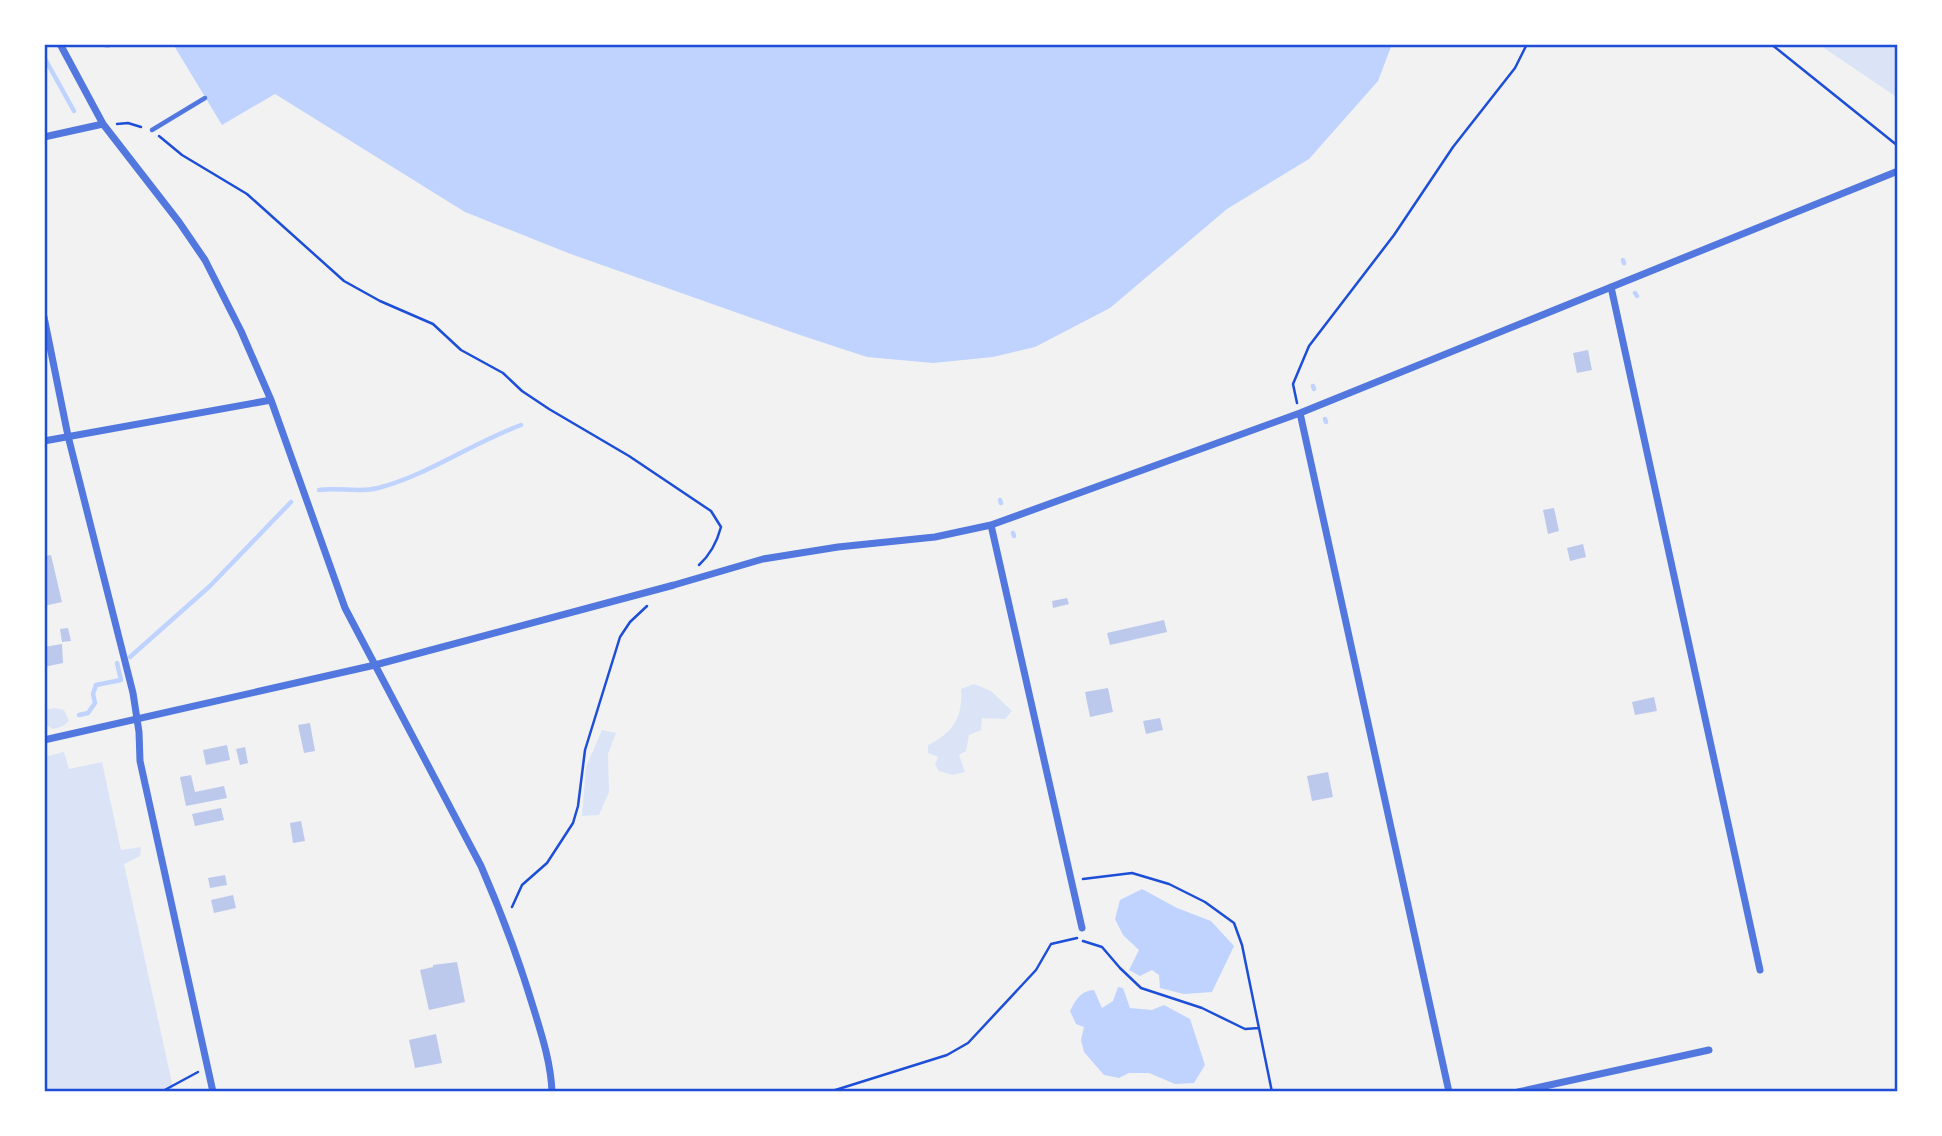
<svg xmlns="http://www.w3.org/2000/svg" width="1942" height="1136" font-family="'Fira Sans',sans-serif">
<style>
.green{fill:#dbe4f7}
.water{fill:#bfd3fe}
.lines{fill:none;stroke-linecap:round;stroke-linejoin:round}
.stream{stroke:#bfd3fe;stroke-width:4.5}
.building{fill:#bdc9ec}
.path{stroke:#1d4ed8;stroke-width:2.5}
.service{stroke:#5277de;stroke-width:4.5}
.minor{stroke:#5277de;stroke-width:7}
.neatline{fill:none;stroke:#1d4ed8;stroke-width:2.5}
</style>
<rect width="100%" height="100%" fill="#f2f2f2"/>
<path class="green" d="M1818,44H1898V98Z
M974,684L991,691L1012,711L1005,719L982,718L981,730L969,735L966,751L959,755L965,772L953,775L939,771L935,765L938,757L928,753V745C953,733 963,717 961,689Z
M55,708L64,710L69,721L63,726L53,729L44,724V710Z
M602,730L616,733L608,754L609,792L599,815L582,816L586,767Z
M64,752L69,769L102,762L121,850L141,847L140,856L124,864L174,1092H44V757Z"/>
<path class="water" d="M173,44H1392L1378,81L1309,159L1227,209L1110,308L1035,347L993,357L933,363L867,357L800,335L568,253L465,212L275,94L222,125Z
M1142,889L1177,908L1211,921L1234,946L1212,992L1184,994L1160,988L1159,975L1152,970L1140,976L1129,970L1139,950L1123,935L1115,919L1120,900Z
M1118,987L1123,988L1130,1008L1152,1010L1164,1005L1190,1019L1205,1065L1194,1083L1175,1084L1149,1073H1129L1119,1078L1104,1075L1084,1052L1081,1040L1084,1027L1076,1024L1070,1011C1076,1000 1080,991 1094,990L1102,1008L1113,1001Z"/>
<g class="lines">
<path class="stream" d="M44,57L74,111
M1623,260L1624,263
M1635,293L1637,296
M1313,386L1314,389
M1325,419L1326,422
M319,490C338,487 359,493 378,488C428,475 472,443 521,425
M1000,500L1001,503
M1013,533L1014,536
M130,657L210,586L291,502
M79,715L88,713L95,703L93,694L96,685L121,680L117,663"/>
</g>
<path class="building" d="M1588,350L1592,370L1577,373L1573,353Z
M1554,508L1559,531L1548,534L1543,510Z
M1583,544L1586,557L1570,561L1567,548Z
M51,555L62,602L44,606V556Z
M1067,598L1069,604L1053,608L1052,601Z
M1164,620L1167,632L1110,645L1107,633Z
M68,628L71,641L62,642L60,629Z
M62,644L63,663L44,667V647Z
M1108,688L1113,712L1090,717L1085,692Z
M1654,697L1657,711L1635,715L1632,702Z
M1160,718L1163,730L1146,734L1143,721Z
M310,723L315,751L304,753L298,725Z
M227,745L230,760L206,765L203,750Z
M245,747L248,763L240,765L236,749Z
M1328,772L1333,797L1312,801L1307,776Z
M191,775L195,792L224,786L227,798L186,806L180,777Z
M221,808L224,820L195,826L192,814Z
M301,821L305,841L293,843L290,823Z
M225,875L227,885L210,888L208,878Z
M233,895L236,908L214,913L211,900Z
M457,962L465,1002L429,1010L420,970L433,967V965Z
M436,1034L442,1063L415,1068L409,1040Z"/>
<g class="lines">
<path class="path" d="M82,44L107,46L142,44
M1771,44L1898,146
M117,124L128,123L141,127
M159,136L182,155L247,194L344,281L380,301L433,324L461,350L503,373L522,391L549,409L629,456L711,511L721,527C717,542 711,554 699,565
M1297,403L1293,384L1309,346L1394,235L1453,147L1515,68L1527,44
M1083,879L1132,873L1169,884L1205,902L1234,923L1242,945L1272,1092
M512,907L522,885L547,863L573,823L578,806L585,750L620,637L630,622L647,606
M1083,941L1102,947L1120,968L1141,988L1202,1008L1245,1029L1259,1028
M161,1092L198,1072
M829,1092L947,1055L968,1043L1036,970L1051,944L1077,938"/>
<path class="service" d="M152,130L205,98"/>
<path class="minor" d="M60,44L103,124L179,222L205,260L241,331L271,400L345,608L481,866C502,914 520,963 535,1013C543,1039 551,1065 552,1092
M44,137L103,124
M1611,287L1760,970
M44,317L68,436L133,693L139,732L140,761L213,1092
M1300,413L1449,1092
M44,441L271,400
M991,525L1082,928
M44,740L375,665L674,585L763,559L838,547L935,537L991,525L1300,413L1898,171
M1518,1092L1709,1050"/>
</g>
<rect width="1942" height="1136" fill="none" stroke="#ffffff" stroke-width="91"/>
<rect x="46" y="46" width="1850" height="1044" class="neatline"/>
</svg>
